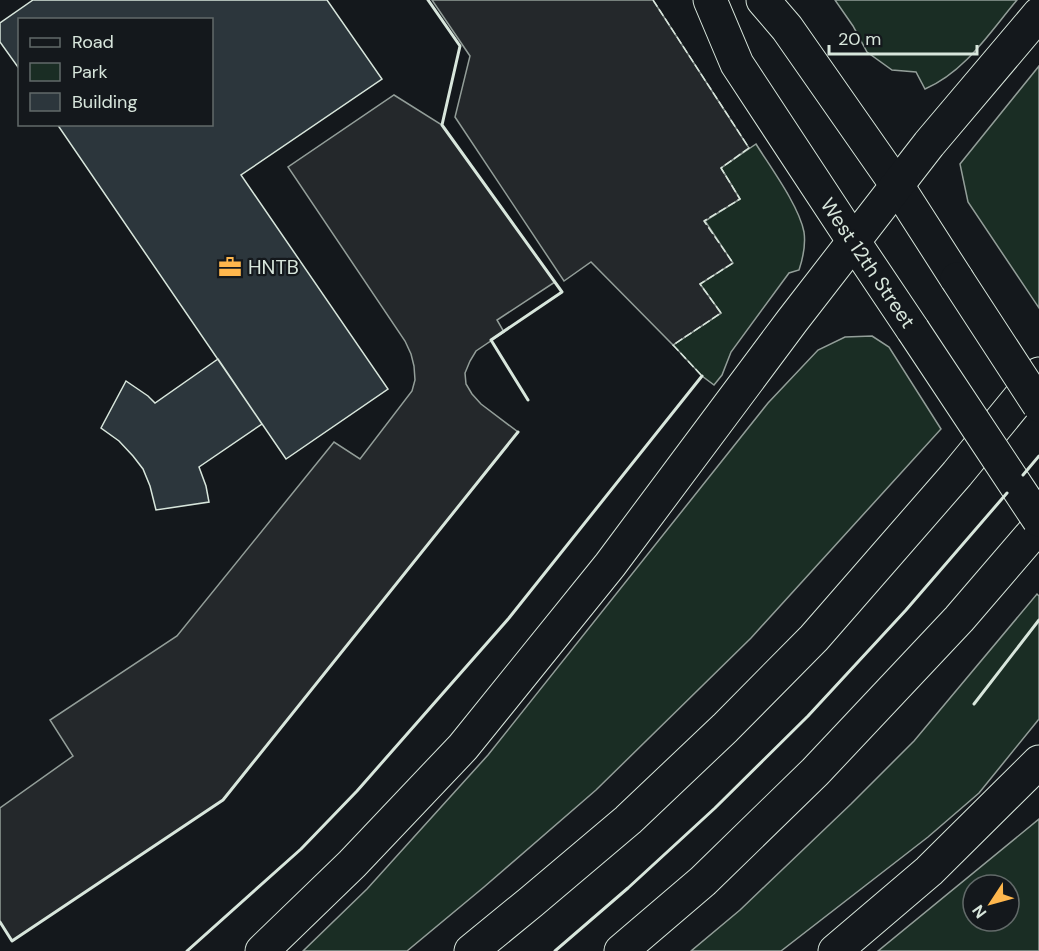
<svg xmlns="http://www.w3.org/2000/svg" width="1039" height="951" font-family="'DM Sans',sans-serif">
<style>
.green{fill:#1a2d24;stroke:#939e99;stroke-width:1.5;fill-rule:evenodd}
.parking{fill:#24282b;stroke:#939e99;stroke-width:1.5}
.building{fill:#2c363c;stroke:#d8e6dc;stroke-width:1.5}
.lines{fill:none;stroke-linecap:round;stroke-linejoin:round}
.secondary-casing{stroke:#d8e6dc;stroke-width:35}
.motorway-casing{stroke:#d8e6dc;stroke-width:35}
.secondary{stroke:#14181c;stroke-width:33}
.motorway{stroke:#14181c;stroke-width:33}
.secondary-bridge-casing{stroke:#d8e6dc;stroke-width:35;stroke-linecap:butt}
.secondary-bridge{stroke:#14181c;stroke-width:33}
.fence{stroke:#d8e6dc;stroke-width:1.5;stroke-dasharray:8 3;stroke-linecap:butt}
.wall{stroke:#d8e6dc;stroke-width:3}
.labels{text-anchor:middle;dominant-baseline:central;stroke-width:4.5;stroke-linejoin:round;paint-order:stroke}
.street-label{font-size:20px;fill:#d8e6dc;stroke:#14181c}
.poi-label{font-size:20px;fill:#d8e6dc;stroke:#14181c;text-anchor:start}
</style>
<rect width="100%" height="100%" fill="#14181c"/>
<path class="green" d="M835,0H1017C990,32 965,72 925,89L916,72L892,70L867,52L853,26Z
M1039,66V308L968,202L960,164Z
M756,144C771,168 799,206 804,232C806,246 803,258 799,270L789,273L731,352L722,375L714,385L702,376L673,345L721,313L700,284L732,263L704,221L740,199L721,168Z
M872,336L889,347L941,429L751,638L596,790L484,887L407,951H303L367,889L488,755L768,403L818,350L845,337Z
M1037,594L1039,596V719L979,793L928,837L781,951H691L740,910L851,804L914,741Z
M1039,819V951H878ZM973,885H1009V921H973Z"/>
<path class="parking" d="M432,0H653L749,148L721,168L740,199L705,221L733,263L700,284L721,313L673,345L591,262L564,281L455,117L470,56Z
M394,95L442,125L555,282L497,320L504,332L476,351L470,361L465,373L466,384L472,394L481,404L518,432L223,800L12,941L0,922V808L73,756L50,720L177,636L334,442L360,459L412,391L415,380L414,366L411,354L405,341L288,167Z"/>
<path class="building" d="M33,0H327L382,79L241,175L388,389L286,459L57,124H212V20H20V70L0,42V23Z
M218,359L262,424L199,467L206,486L209,502L156,510L150,486L143,469L133,456L119,441L101,428L126,381L148,396L155,403Z"/>
<g class="lines">
<g class="secondary-casing">
<path id="secondary" d="M710,0L737,64L854,242L913,330
M763,0L787,28L898,187L957,279"/>
</g>
<g class="motorway-casing">
<path id="motorway" d="M262,951L352,864L463,747L610,565L792,321L929,144L1039,14
M471,951L531,902L628,820L725,728L814,638L957,474L1039,374
M621,951L703,881L815,772L959,619L1039,526
M835,951L929,871L1039,762"/>
</g>
<use href="#secondary" class="secondary"/>
<use href="#motorway" class="motorway"/>
<g class="secondary-bridge-casing">
<path id="secondary-bridge" d="M957,279L1039,405
M913,330L1039,520"/>
</g>
<use href="#secondary-bridge" class="secondary-bridge"/>
<path class="fence" d="M653,0L749,148L721,168L740,199L704,221L733,263L700,284L721,313L673,345L702,376"/>
<path class="wall" d="M428,0L460,46L442,125L562,292L491,340L528,400
M1023,475L1039,456
M974,704L1039,620
M0,922L12,941L223,800L518,432
M187,951L301,849L357,791L509,618L702,376
M555,951L628,888L715,808L808,716L906,610L1007,493"/>
</g>
<defs>
<g id="office-bare" transform="scale(1.8)"><path d="M-6-3h4V-5.5h4V-3h4V5H-6ZM-1-4.5V-3h2v-1.5ZM-6 0V1H6V0Z" fill="#ffb74d" stroke="#14181c" stroke-width="2.5" paint-order="stroke"/></g>
</defs>
<g fill-rule="evenodd">
<use href="#office-bare" x="230" y="267"/>
</g>
<g class="labels">
<g class="street-label">
<text transform="translate(868 263) rotate(56)">West 12th Street</text>
</g>
<g class="poi-label">
<text x="248" y="267">HNTB</text>
</g>
</g>
<rect x="18" y="18" width="195" height="108" fill="#14181c" stroke="#626a69" stroke-width="1.5"/>
<rect x="30" y="38" width="30" height="9" fill="#14181c" stroke="#626a69" stroke-width="1.5"/>
<text x="72" y="48" font-size="18" fill="#d8e6dc">Road</text>
<rect x="30" y="63" width="30" height="18" fill="#1a2d24" stroke="#626a69" stroke-width="1.5"/>
<text x="72" y="78" font-size="18" fill="#d8e6dc">Park</text>
<rect x="30" y="93" width="30" height="18" fill="#2c363c" stroke="#626a69" stroke-width="1.5"/>
<text x="72" y="108" font-size="18" fill="#d8e6dc">Building</text>
<g transform="translate(991 903) rotate(234)"><circle r="28" fill="#14181c" stroke="#626a69" stroke-width="1.5"/>
<path d="M0-4.5L10 22L0 15L-10 22Z" fill="#ffb74d"/>
<text y="-9" font-size="16" font-weight="bold" text-anchor="middle" fill="#d8e6dc">N</text>
</g>
<path d="M829 45v9h148v-9" fill="none" stroke="#d8e6dc" stroke-width="3"/>
<text x="838" y="45" font-size="18" fill="#d8e6dc" stroke="#14181c" stroke-width="4.5" paint-order="stroke">20 m</text>
</svg>
